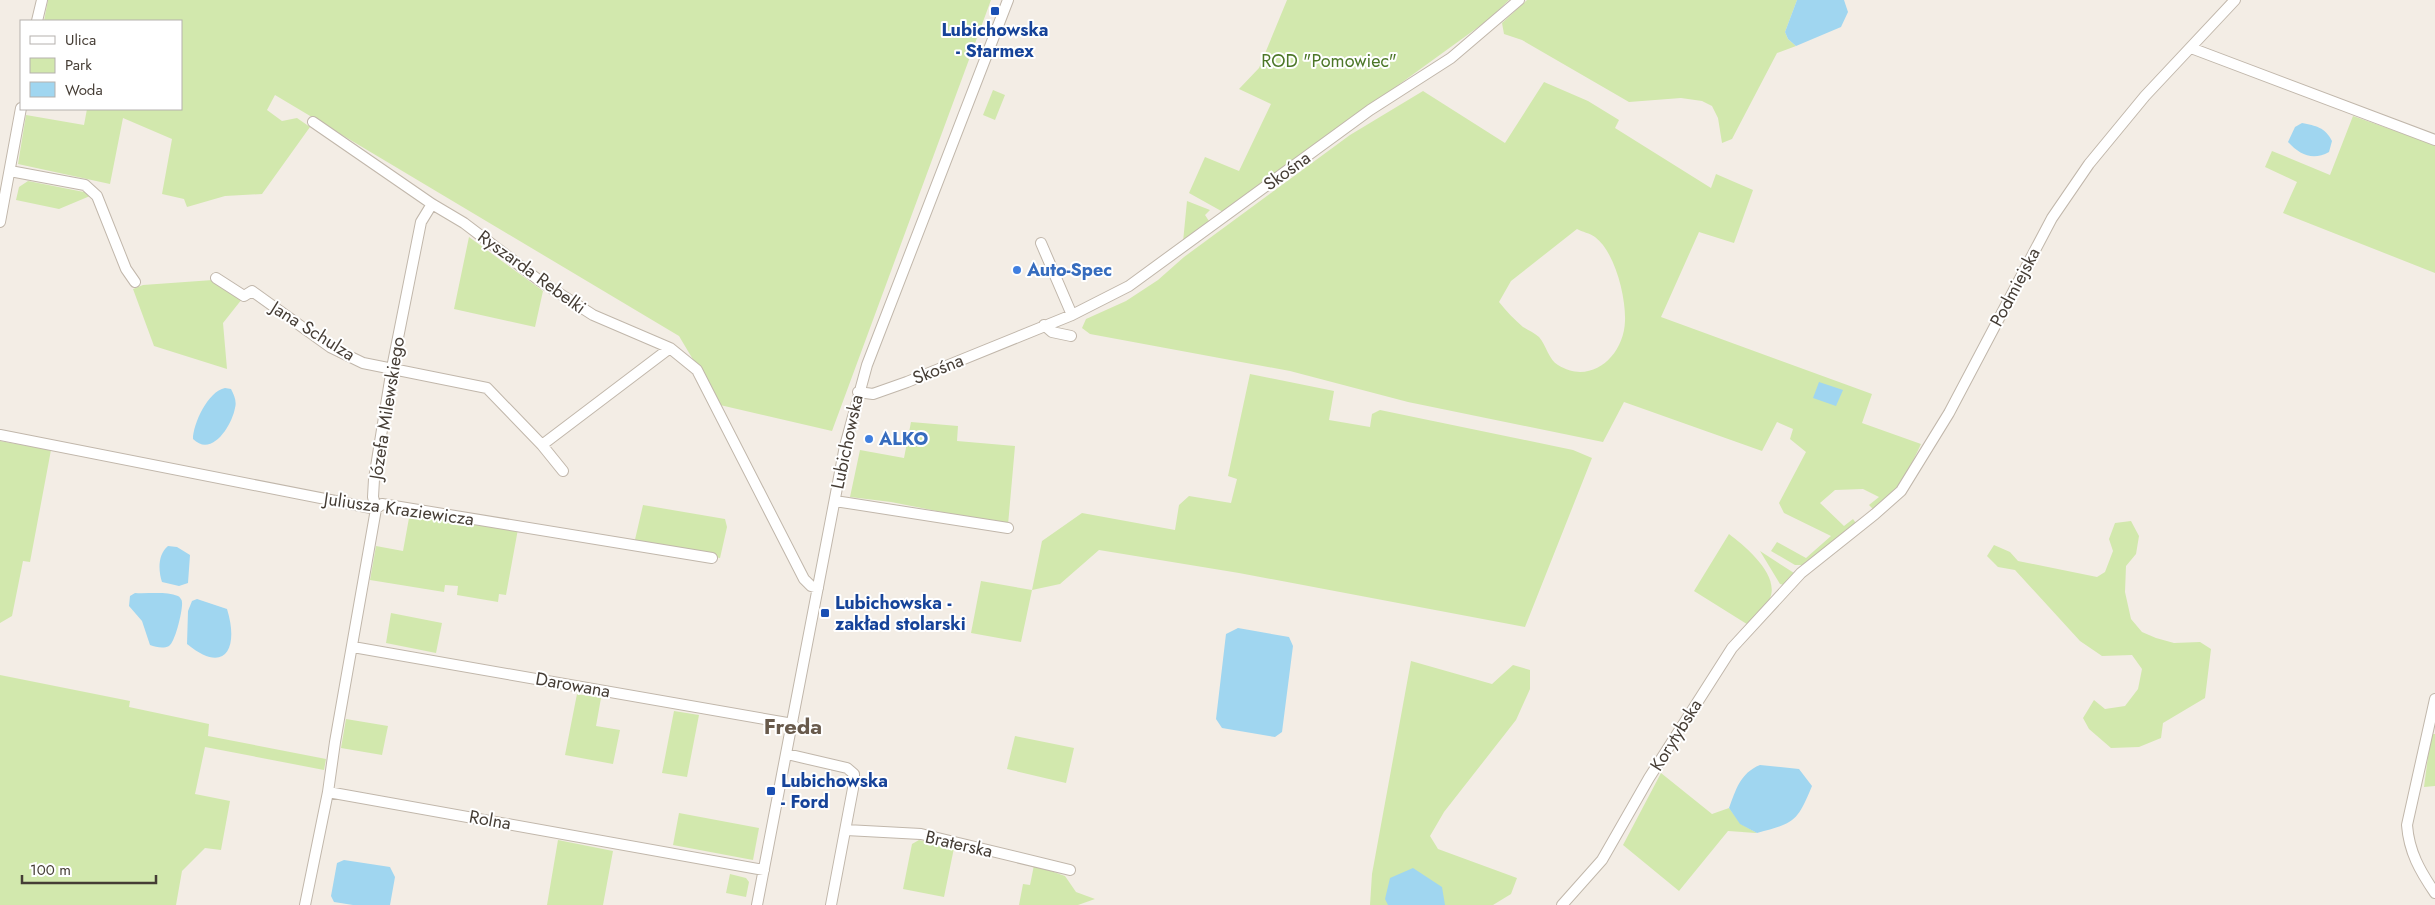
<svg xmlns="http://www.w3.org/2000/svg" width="2435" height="905" font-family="Jost,sans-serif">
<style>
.green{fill:#d2e8ad;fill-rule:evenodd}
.water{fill:#a0d6f0}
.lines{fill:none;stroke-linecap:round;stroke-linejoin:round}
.minor-casing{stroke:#c1b7ab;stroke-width:12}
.minor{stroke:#fff;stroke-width:10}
.transit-dot{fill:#1a4fb4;stroke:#fff;stroke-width:2}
.shop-dot{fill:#3f7fe0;stroke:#fff;stroke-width:2}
.labels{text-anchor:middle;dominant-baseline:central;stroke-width:4;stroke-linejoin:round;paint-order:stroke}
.transit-label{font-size:18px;font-weight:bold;fill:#164399;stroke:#fff;text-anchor:start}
.park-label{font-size:18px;fill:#4c7728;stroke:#fff}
.street-label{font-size:18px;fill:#453d35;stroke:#fff}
.shop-label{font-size:18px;font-weight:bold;fill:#366cbe;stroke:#fff;text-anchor:start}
.district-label{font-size:22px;font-weight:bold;fill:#685a4c;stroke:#fff}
</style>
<rect width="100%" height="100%" fill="#f3ede5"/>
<path class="green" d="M48,0H991L832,431L720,405L679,336L275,95L267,110L282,121L297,118L310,127L262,194L225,196L187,207L184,199L162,194L172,139L123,118L110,184L18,164L26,115L84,125L87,109H181V21H44Z
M1287,0H1509L1488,20L1223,212L1189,193L1205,157L1239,171L1271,104L1239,89L1259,68Z
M1527,0H1797L1785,32L1788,39L1796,46L1777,53L1732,139L1722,143L1718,118L1712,106L1702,101L1681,98L1629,102L1522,40L1504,34L1502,23Z
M1544,82L1588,101L1619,120L1615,128L1711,188L1716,174L1753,190L1734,243L1699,232L1661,317L1872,394L1862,423L1921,444C1909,470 1897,492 1875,511L1869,505L1879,497L1863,489L1835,490L1820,503L1844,526L1853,519L1858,526L1804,565H1795L1771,551L1777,542L1806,558L1831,536L1784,513L1779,503L1806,452L1790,439L1793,429L1777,422L1762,451L1624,402L1603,442L1408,402L1290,371L1090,334L1082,328L1086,319L1126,301L1158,280L1184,257L1350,135L1423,91L1505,143ZM1577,229C1582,232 1590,233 1595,237C1615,252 1626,297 1625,321C1624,356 1591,386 1558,365C1549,360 1546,345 1539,337C1534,333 1528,330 1523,327C1514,319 1506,311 1499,302L1511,281Z
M993,90L1005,95L995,120L983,115Z
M2353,116L2435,145V273L2283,213L2297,182L2265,167L2272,151L2330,175Z
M28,181L89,193L90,196L59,209L16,200L19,187Z
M1187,201L1210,210L1205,215L1209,221L1183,242Z
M469,237L543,291L535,327L454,309Z
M213,280L242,299L223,323L227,369L154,346L133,289L143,285Z
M1250,374L1334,391L1329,420L1370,427L1372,414L1380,410L1573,450L1592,458L1525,627L1239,573L1099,550L1060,584L1032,590L1021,642L971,633L981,581L1032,590L1042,541L1082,513L1175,530L1179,505L1189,496L1231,503L1237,479L1228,476Z
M911,422L958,426L957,441L1015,446L1008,525L891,502L850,497L860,450L904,458Z
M0,441L51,450L30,562L23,561L12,616L0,623Z
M643,505L725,519L727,527L720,558L634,544Z
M397,509L518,529L506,595L499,594L498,602L457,595L458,586L445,585L444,592L370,580L376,546L403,551L409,518Z
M2131,521L2139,536L2136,554L2126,566L2125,592L2131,619L2142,632L2156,638L2174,643L2200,642L2211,649L2205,698L2163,723L2161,738L2139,747L2111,748L2089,729L2083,718L2094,700L2105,709L2125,706L2138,689L2142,669L2132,655L2102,656L2080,641L2015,570L1998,567L1987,556L1994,545L2010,552L2018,561L2097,577L2105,572L2113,551L2109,539L2115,523Z
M1729,534C1745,546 1780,575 1770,598C1766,608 1756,618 1750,626L1694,591Z
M1760,551L1794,573L1784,585L1780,584Z
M391,613L442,623L436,653L386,643Z
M1411,661L1492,684L1513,665L1530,670V689L1516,720L1444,812L1430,836L1438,849L1517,878L1511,894L1493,905H1370L1372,874Z
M0,675L130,701L129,707L209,724L208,736L326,759L324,770L205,747L195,794L230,801L221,850L205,848L182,871L176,905H0Z
M577,694L601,698L596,726L620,730L613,764L565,755Z
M674,711L699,715L687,777L662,773Z
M346,719L388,726L382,755L341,748Z
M2431,734H2435V786L2424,787Z
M1015,736L1074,748L1066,783L1007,769Z
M1661,773L1712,814L1729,808L1741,824L1757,833L1728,831L1679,891L1623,845Z
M679,813L759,828L753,860L673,845Z
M558,840L613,851L603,905H547Z
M919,840L954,848L944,897L903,889L912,844Z
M1034,865L1065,876L1076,892L1095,899L1078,905H1019L1023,884L1030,885Z
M730,874L746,878L749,882L746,897L726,893Z"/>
<path class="water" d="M1797,0H1844L1848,12L1841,27L1796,46L1788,39L1785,32Z
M2302,123C2316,126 2325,127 2332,141L2329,152C2313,161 2300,155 2288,142L2295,127Z
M1819,382L1843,390L1836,406L1813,398Z
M225,388L231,389C234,395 237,401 235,408C232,425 212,458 193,439C193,424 208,391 225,388Z
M168,546L177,547L190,555L188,583L179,586L162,582C158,570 158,554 168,546Z
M135,593C147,594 166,591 178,596C180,597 182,600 182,602C183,610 175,643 169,646C163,649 156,647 150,645L142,621L129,606L130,596Z
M197,599L227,609C239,647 226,676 187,644L188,611L192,601Z
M1238,628L1289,637L1293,646L1282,732L1275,737L1222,728L1216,719L1226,634Z
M1760,765L1799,769L1812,786C1797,822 1795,823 1757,833L1740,824L1729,808C1736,790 1740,773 1760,765Z
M344,860L390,867L395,877L390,905H353L334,902L331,896L337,863Z
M1413,868L1442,887L1445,905H1388L1385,899L1390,878Z"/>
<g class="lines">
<g class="minor-casing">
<path id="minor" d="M37,21L42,0
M2191,48L2435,140
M313,122L432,204L464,223L540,281L593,315L670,348L697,370L804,579L811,586L818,588
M10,171L85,185L97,196L126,269L135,282
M0,222L21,108
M1041,243L1072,315
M216,278L244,296L252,291L330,347L363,363L487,388L542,445L670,348
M1044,325L1052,332L1071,336
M858,392L873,394L907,382L1072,315L1129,286L1370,110L1451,58L1519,0
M0,435L376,509L382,504L712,558
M542,445L563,471
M835,501L1008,528
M353,647L793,724
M2435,699L2407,825C2409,852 2420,871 2435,893
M787,754L847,768L854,774V783L831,905
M328,792L335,742L376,509L373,497L374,479L392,368L421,222L432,204
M846,830L921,834L1070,870
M305,905L328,792L764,870
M757,905L845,446L867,365L1008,0
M1562,905L1602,860L1649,778L1732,648L1801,573L1875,514L1901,491L1949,413L2052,218L2089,164L2145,96L2235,0"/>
</g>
<use href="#minor" class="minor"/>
</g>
<g class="transit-dot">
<rect x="990" y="6" width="10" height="10" rx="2.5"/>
<rect x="820" y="608" width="10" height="10" rx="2.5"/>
<rect x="766" y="786" width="10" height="10" rx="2.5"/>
</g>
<g class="shop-dot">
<circle cx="1017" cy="270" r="5"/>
<circle cx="869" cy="439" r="5"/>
</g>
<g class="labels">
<g class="transit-label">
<text x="995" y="30" text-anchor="middle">Lubichowska<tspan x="995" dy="21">- Starmex</tspan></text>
<text x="835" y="603">Lubichowska -<tspan x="835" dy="21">zakład stolarski</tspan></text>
<text x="781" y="781">Lubichowska<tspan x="781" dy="21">- Ford</tspan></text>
</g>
<g class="park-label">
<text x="1329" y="61">ROD "Pomowiec"</text>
</g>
<g class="street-label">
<text transform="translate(1287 171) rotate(-36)">Skośna</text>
<text transform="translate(532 272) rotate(36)">Ryszarda Rebelki</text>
<text transform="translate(2015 287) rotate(-62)">Podmiejska</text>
<text transform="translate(313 331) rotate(32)">Jana Schulza</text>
<text transform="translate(938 369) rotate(-22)">Skośna</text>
<text transform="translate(387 408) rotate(-81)">Józefa Milewskiego</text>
<text transform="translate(847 442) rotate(-78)">Lubichowska</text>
<text transform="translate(399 509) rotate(8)">Juliusza Kraziewicza</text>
<text transform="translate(573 685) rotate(10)">Darowana</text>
<text transform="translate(1676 735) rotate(-58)">Korytybska</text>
<text transform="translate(490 820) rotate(10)">Rolna</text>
<text transform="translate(959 844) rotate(13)">Braterska</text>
</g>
<g class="shop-label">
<text x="1027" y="270">Auto-Spec</text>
<text x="879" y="439">ALKO</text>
</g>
<g class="district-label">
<text x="793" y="726">Freda</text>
</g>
</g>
<rect x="20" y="20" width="162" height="90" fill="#ffffff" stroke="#b5b1ae"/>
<rect x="30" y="36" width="25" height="8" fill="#ffffff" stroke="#b5b1ae"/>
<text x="65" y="45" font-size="15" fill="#453d35">Ulica</text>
<rect x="30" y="58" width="25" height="15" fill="#d2e8ad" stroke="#b5b1ae"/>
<text x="65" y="70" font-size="15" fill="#453d35">Park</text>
<rect x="30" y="82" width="25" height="15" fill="#a0d6f0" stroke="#b5b1ae"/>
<text x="65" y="95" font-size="15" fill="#453d35">Woda</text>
<path d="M22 875v8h134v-8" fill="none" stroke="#453d35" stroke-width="2.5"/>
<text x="30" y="875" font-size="15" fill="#453d35" stroke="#ffffff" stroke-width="4" paint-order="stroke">100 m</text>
</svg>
